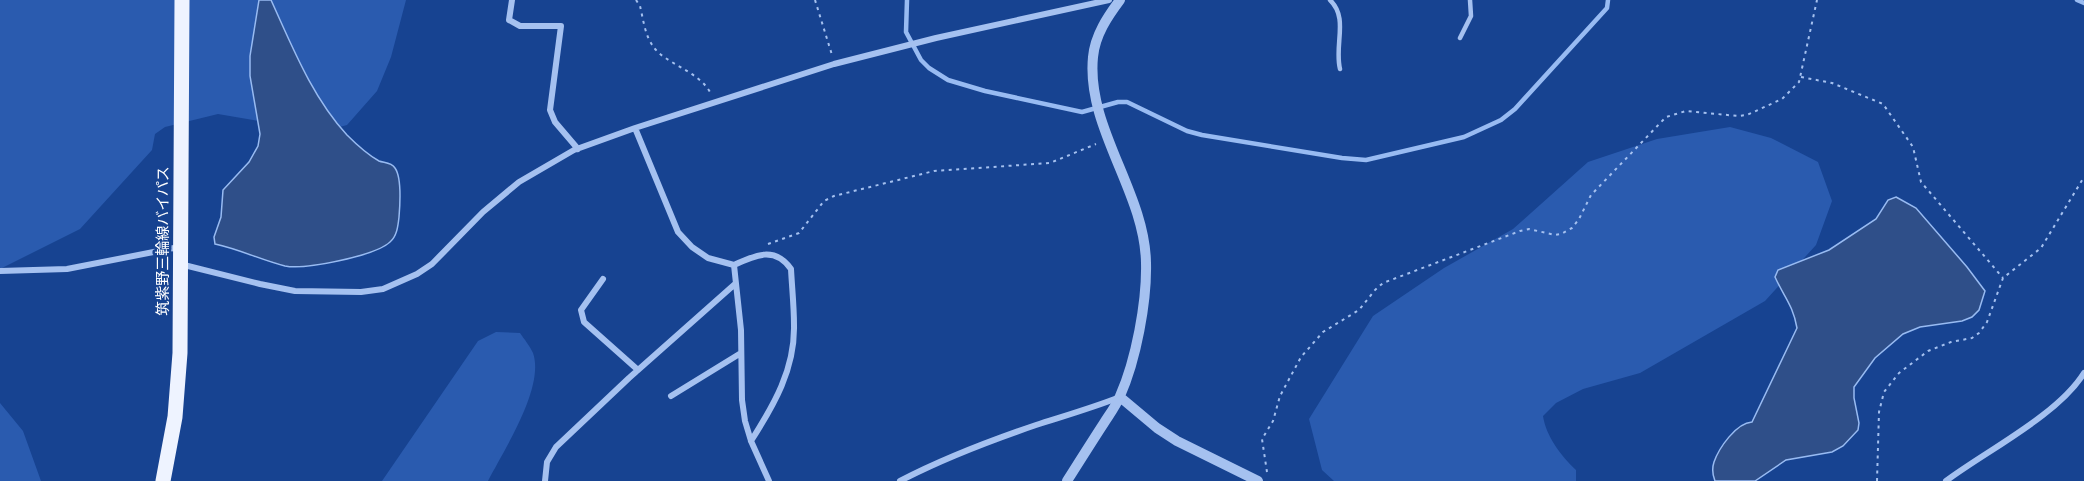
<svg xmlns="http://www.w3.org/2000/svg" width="2084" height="481" font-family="'PT Sans Narrow','Noto Sans JP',sans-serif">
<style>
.green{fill:#2a5baf}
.water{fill:#2f4f89;stroke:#98bbf2;stroke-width:1.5}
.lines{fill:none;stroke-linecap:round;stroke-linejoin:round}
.stream{stroke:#98bbf2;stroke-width:4.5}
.path{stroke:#a5c1f0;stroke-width:2;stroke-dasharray:3 4.5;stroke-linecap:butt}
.service{stroke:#a5c1f0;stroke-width:4.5}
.minor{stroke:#a5c1f0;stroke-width:6}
.tertiary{stroke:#a5c1f0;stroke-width:10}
.primary{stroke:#eef3ff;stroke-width:15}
.labels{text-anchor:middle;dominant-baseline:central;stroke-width:5;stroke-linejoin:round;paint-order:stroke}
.street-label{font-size:15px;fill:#fff;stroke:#174391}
</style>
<rect width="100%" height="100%" fill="#174391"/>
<path class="green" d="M0,0H406L391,57L377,91L347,125L314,134L259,121L218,114L165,127L155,134L152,150L80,229L0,269Z
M1730,127L1771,138L1818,162L1832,201L1816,245L1765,301L1640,373L1583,389L1556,403L1543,416C1546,436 1561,456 1576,470V481H1334L1322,470L1309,419L1373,316L1444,268L1513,229L1588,162L1657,139Z
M496,332L520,333C524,339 530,346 533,353C545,387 504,450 488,481H382L478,341Z
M0,403L23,431L41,481H0Z"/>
<path class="water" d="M259,0H271C292,46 312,97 347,135C355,143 368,155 379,161C384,163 391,162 395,168C402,178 400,205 399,217C398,226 397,236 390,242C375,256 304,270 285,266C261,260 239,249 215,244L214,237L221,217L223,190L249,162L258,146L260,134L250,76V56Z
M1896,197L1916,208L1967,267L1985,291L1979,310L1972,317L1962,321L1920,327L1903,334L1875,358L1854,387V398L1859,423L1858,430L1843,446L1832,452L1786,460L1755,481H1715C1713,476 1712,468 1714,462C1719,448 1736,423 1752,422L1797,328C1793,305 1784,297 1775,277L1778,270L1829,250L1876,219L1888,200Z"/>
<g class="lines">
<path class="stream" d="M907,0L906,32L921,60L929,68L948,80L985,91L1082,112L1118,102H1127L1187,131L1202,135L1342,158L1366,160L1464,137L1501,120L1515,109L1607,8L1608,0
M2077,0L2084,3"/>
<path class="path" d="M636,0L640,6C643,18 645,36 653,46C663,63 700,71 711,94
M815,0L832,55
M1801,77L1832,83L1883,104L1913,147L1921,182L2003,278
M768,244L799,233L824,201L834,196L934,171L1050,163L1096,144
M1267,472L1262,439L1273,421L1280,396L1301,357L1323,332L1359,310L1375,290L1383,283L1520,231L1529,229L1555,235L1561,234L1572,228L1579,219L1591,195L1666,117L1686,111L1738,116L1747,115L1782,99L1799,82L1817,0
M1877,481L1879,412L1884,392L1899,373L1928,351L1951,342L1972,338L1979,333L1987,322L2003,278L2041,248L2084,177"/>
<path class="service" d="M1330,0C1349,18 1334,45 1340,69
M1460,38L1471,16L1470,0"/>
<path class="minor" d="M512,0L509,20L520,26H561L550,110L555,122L578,149
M635,128L678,232L692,247L708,258L734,265L741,330L742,400L745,421L751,441L769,481
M180,264L260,284L295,291L361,292L383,289L417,274L432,264L483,212L519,182L574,150L635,128L834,64L936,38L1109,0
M734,265C755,255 775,246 791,269C792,288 794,306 794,325C795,369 774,405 751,441
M0,271L67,269L179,247
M603,279L581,310L584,322L638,370
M671,396L741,353
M545,481L547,462L556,447L629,378L735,284
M900,481C944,458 989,441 1036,425C1064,416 1092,408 1120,397
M1946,481C1986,451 2058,415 2084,373"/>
<path class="tertiary" d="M1120,397L1157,428L1177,441L1258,481
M1067,481C1079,462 1091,443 1104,423C1109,415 1116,406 1120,396C1136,360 1147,302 1146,263C1145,192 1086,128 1093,57C1095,35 1108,16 1120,0"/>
<path class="primary" d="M163,481L175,417L180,353L182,0"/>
</g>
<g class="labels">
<g class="street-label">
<text transform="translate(162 241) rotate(-90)">筑紫野三輪線バイパス</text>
</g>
</g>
</svg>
